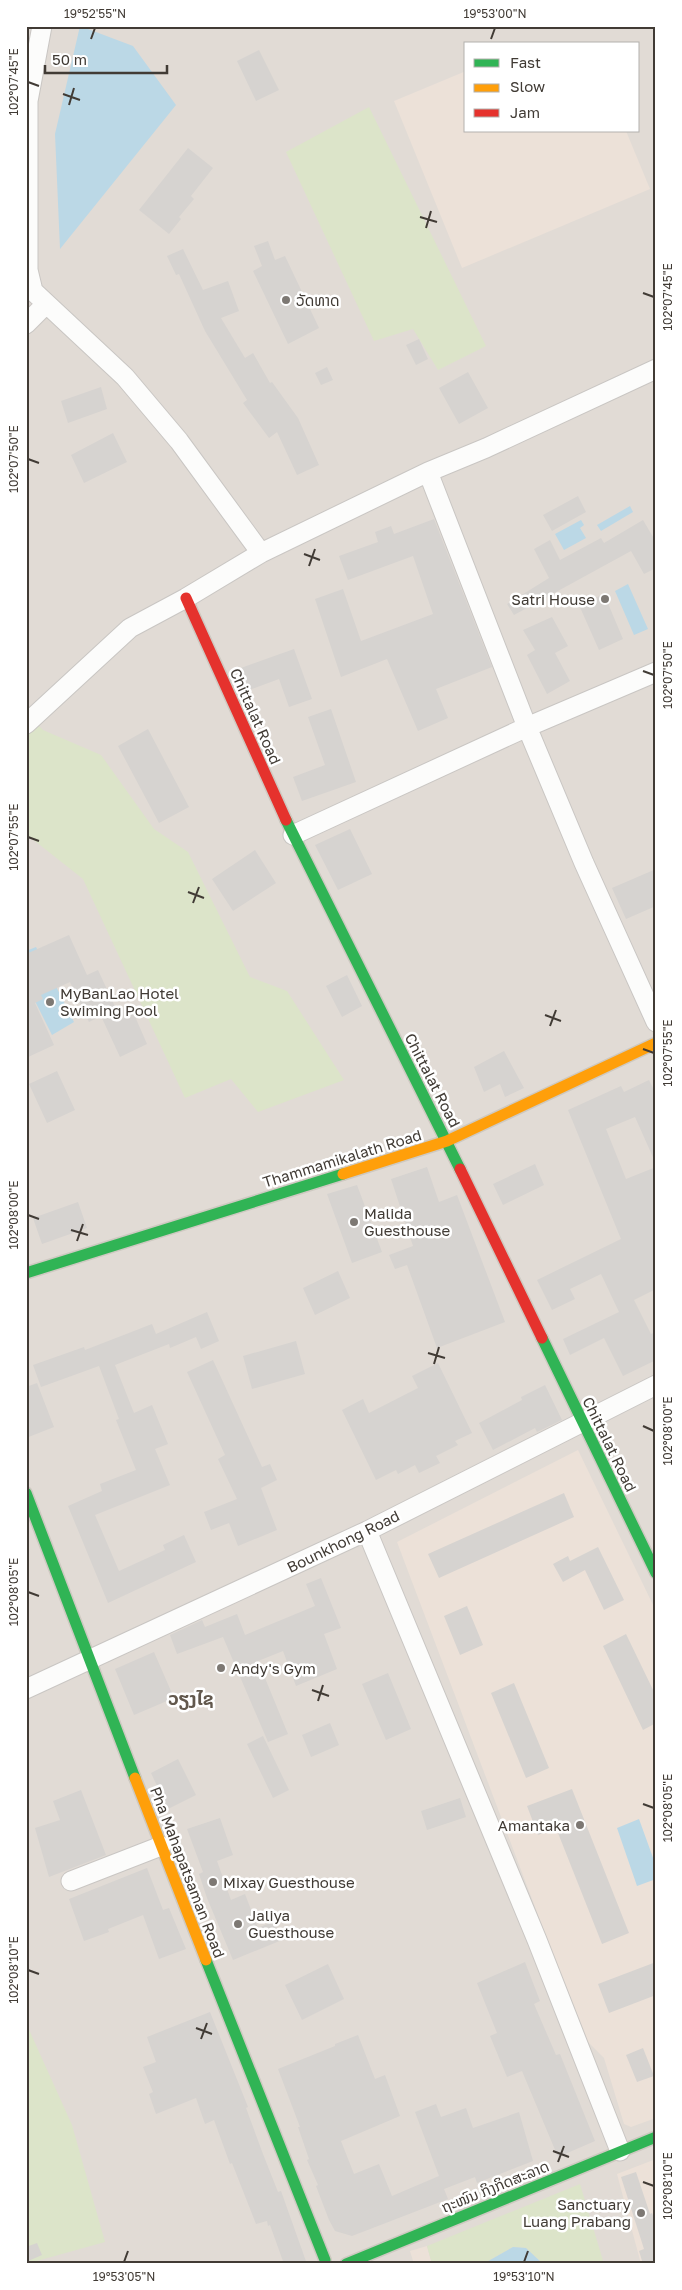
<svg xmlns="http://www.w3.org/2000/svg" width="682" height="2290" font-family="'Golos Text','Noto Sans Lao',sans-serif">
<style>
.residential{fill:#e1dbd5;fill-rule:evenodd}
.commercial{fill:#ece1d8}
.green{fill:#dce4c9}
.water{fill:#bbd8e6}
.building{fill:#d6d3d0}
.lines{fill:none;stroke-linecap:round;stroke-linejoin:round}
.street-casing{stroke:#c9c6c3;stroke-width:21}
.fast-casing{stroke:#cec9c1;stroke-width:14}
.slow-casing{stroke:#cec9c1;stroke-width:14}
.jam-casing{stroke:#cec9c1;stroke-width:14}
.street{stroke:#fcfcfb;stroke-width:19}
.fast{stroke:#30b455;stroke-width:11}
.slow{stroke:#ff9f0a;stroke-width:11}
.jam{stroke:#e5322d;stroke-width:11}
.ticks{fill:none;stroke:#413b35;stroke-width:2}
.poi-dot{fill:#7d7873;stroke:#fff;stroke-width:2}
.labels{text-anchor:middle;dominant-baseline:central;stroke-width:5;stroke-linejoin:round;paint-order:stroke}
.poi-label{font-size:15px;fill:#413b35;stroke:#fff;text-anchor:start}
.street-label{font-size:15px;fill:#413b35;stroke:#fff}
.quarter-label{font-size:18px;font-weight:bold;fill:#62584d;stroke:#fff}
.neatline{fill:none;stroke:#413b35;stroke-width:2}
.ticks-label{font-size:12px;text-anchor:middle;fill:#413b35}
</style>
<rect width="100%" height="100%" fill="#edeae7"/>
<path class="residential" d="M26,26H656V2264H26ZM466,44H638V131H466Z"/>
<path class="commercial" d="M466,71V131H626L650,189L462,268L394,101Z
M578,1450L656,1611V2118L631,2127L624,2124L604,2058L585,2039L397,1542Z
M656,2159V2264H641L617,2174Z
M427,2246L432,2264H414L410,2251Z"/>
<path class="green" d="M369,107L486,346L438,370L413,329L374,341L286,152Z
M26,713L43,730L101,755L154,829L188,852L250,977L287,991L344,1080L258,1112L231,1079L185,1098L83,879L26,834Z
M26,2023L72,2125L105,2242L26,2264Z
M580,2184L604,2264H543L526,2248L513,2247L483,2264H432L427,2246Z"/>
<path class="water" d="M80,26L133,46L176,105L60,249L55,134Z
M630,506L633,512L601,531L597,525Z
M581,520L584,525L580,528L586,538L564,550L555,534Z
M628,584L648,629L634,635L615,591Z
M36,947L74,1022L52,1035L26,983V951Z
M639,1819L656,1866V1879L637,1886L617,1828Z
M513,2247L526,2248L543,2264H483Z"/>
<path class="building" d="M259,50L279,90L256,101L237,61Z
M188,148L213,168L191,196L194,199L179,217L181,219L169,234L139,210Z
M268,241L275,260L285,256L319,328L288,344L253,271L262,266L254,246Z
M183,249L203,290L228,281L239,311L221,318L245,358L253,353L270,383L272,382L298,418L319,465L297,475L277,432L269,438L243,403L247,400L205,331L179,274L176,275L167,256Z
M419,339L428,359L416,365L406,345Z
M327,367L333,380L321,385L315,373Z
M468,372L488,408L459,424L439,388Z
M101,387L107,409L68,423L61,401Z
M113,433L127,462L84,483L71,455Z
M578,496L586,512L552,531L543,515Z
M434,519L492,667L436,689L448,718L418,731L387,659L341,677L315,599L343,589L361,641L433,614L413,556L348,580L339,556L378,542L375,532L391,526L394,534Z
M643,520L656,542V568L644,574L631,551L514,615L507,604L549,578L534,549L550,540L560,560L601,538L604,543Z
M604,594L623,639L599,650L579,605Z
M552,617L568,646L555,653L570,681L547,694L527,655L535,650L523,630Z
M294,649L312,699L289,707L279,679L249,690L241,668Z
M331,709L356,782L302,801L293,777L325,765L308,717Z
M148,729L189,807L159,823L118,746Z
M350,829L372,874L338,890L315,845Z
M255,850L276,883L233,911L212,879Z
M656,869V906L626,919L612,888Z
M69,935L87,975L98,970L117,1011L130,1005L147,1044L120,1057L101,1016L89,1022L70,982L41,995L43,999L35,1003L54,1045L26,1058V954Z
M347,975L362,1006L342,1017L326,986Z
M504,1051L524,1088L505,1097L500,1084L484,1092L474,1067Z
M57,1071L75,1110L47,1123L29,1084Z
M649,1080L656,1094V1164L635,1117L606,1129L626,1179L656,1167V1289L634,1300L651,1334L656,1332V1360L623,1376L604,1338L570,1355L563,1339L619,1312L601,1274L570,1289L575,1299L552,1310L537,1280L621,1239L568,1110L621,1086L624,1092Z
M535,1164L544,1185L503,1205L493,1184Z
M427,1167L439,1202L457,1195L505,1322L437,1348L407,1265L395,1269L389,1255L413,1246L391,1179Z
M357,1185L382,1252L352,1263L327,1194Z
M78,1202L87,1228L42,1244L33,1218Z
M338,1271L350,1298L315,1315L303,1288Z
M207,1312L219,1341L201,1349L196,1337L170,1348L169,1344L115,1365L134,1413L152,1405L168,1444L155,1449L170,1485L95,1515L119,1571L165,1550L163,1545L184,1535L196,1562L108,1603L68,1506L102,1491L100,1484L136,1470L116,1420L119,1419L99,1366L41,1387L33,1365L84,1347L85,1350L152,1324L156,1334Z
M296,1341L305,1374L252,1389L243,1356Z
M213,1360L262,1467L270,1464L277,1480L261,1488L277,1530L238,1546L229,1523L211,1530L204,1512L237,1499L218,1459L225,1455L187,1372Z
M438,1363L472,1433L455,1441L458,1445L436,1456L440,1463L419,1473L415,1465L398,1474L396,1470L376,1480L342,1410L363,1399L369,1413L418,1388L412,1376Z
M37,1383L54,1427L26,1438V1387Z
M545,1385L562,1420L537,1432L535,1428L493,1450L479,1423L522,1400L521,1397Z
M564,1493L574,1517L439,1578L428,1554Z
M598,1547L624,1600L604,1610L585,1570L563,1582L553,1564L568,1556L570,1561Z
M321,1578L341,1628L324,1634L337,1669L296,1686L283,1651L258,1661L288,1734L268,1742L223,1637L177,1654L170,1635L202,1620L205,1627L237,1614L245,1635L315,1606L306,1584Z
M467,1606L483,1645L460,1655L444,1616Z
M626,1634L656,1696V1723L643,1730L603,1646Z
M154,1652L174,1698L134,1715L115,1669Z
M388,1673L411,1729L386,1740L362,1684Z
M514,1683L549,1768L526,1778L491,1693Z
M330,1723L339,1745L311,1757L302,1735Z
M263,1736L289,1790L273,1798L247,1744Z
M178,1759L196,1795L168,1809L151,1773Z
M572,1789L629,1933L602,1944L556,1828L538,1835L527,1806Z
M81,1790L106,1855L49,1877L35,1828L60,1820L53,1801Z
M460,1798L466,1817L427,1830L421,1811Z
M220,1818L233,1855L217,1861L231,1900L245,1894L258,1928L274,1921L282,1940L233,1960L207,1898L199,1874L203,1872L187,1829Z
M147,1868L163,1910L169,1908L186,1949L159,1959L143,1915L108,1929L109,1932L84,1941L69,1899Z
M525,1962L540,2001L534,2004L556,2055L560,2054L595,2141L558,2157L522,2071L507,2077L490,2036L497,2033L477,1983Z
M656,1962V1995L609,2013L598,1984Z
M328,1964L344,1999L302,2020L285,1985Z
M210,2012L248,2107L246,2108L263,2154L278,2192L281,2191L307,2264H284L270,2225L268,2226L267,2221L256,2224L232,2163L230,2164L214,2120L205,2124L196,2098L156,2114L149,2094L153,2092L143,2067L156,2062L147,2037Z
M358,2035L375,2079L385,2075L400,2116L341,2141L354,2174L379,2164L392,2196L439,2176L415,2112L436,2104L441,2117L466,2108L473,2128L519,2112L533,2161L477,2183L475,2177L444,2189L448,2199L352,2236L335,2231L329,2220L316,2186L318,2185L307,2160L309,2159L298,2127H300L278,2069L335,2046V2044Z
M643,2048L654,2076L637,2082L626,2055Z
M636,2172L650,2214L652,2213L656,2223V2264H643L639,2251L644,2249L621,2177Z
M37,2243L42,2255L26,2262V2247Z"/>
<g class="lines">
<g class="street-casing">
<path id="street" d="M42,26L28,101V270L33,291L125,377L179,441L261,553
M26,324L46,304
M428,472L527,727L584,863L656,1022
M26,724L130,628L186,598L261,553L428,472L486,448L656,369
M293,835L527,727L656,672
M367,1531L537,1940L620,2151
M26,1689L367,1531L656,1385
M71,1881L161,1846"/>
</g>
<g class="fast-casing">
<path id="fast" d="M286,820L460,1169
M26,1273L343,1174
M542,1338L656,1573
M26,1493L135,1778
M206,1960L325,2260
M346,2264L656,2137"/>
</g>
<g class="slow-casing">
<path id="slow" d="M343,1174L447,1141L656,1043
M135,1778L206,1960"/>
</g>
<g class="jam-casing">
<path id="jam" d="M186,598L286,820
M460,1169L542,1338"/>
</g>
<use href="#street" class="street"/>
<use href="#fast" class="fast"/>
<use href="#slow" class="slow"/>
<use href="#jam" class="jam"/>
</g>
<path class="ticks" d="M91,39L95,28M491,39L495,28M28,82L39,86M63,94L80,100M69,105L74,88M420,217L437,222M426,228L431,211M643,293L654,297M28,459L39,463M304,554L320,560M309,566L315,549M643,671L654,675M28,837L39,841M188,892L204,898M193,903L199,887M545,1015L561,1021M550,1026L556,1010M643,1049L654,1053M28,1215L39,1219M71,1230L88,1235M77,1241L83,1224M428,1353L445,1358M434,1364L439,1347M643,1426L654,1431M28,1592L39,1596M312,1690L329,1696M318,1701L323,1685M643,1804L654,1808M28,1970L39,1974M196,2028L212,2034M201,2039L207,2023M553,2151L569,2157M558,2162L564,2146M643,2182L654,2186M124,2262L128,2251M524,2262L528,2251"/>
<g class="poi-dot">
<circle cx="286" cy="300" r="5"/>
<circle cx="605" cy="599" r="5"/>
<circle cx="50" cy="1002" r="5"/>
<circle cx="354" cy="1222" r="5"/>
<circle cx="221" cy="1668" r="5"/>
<circle cx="580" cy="1825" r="5"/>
<circle cx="213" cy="1882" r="5"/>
<circle cx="238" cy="1924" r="5"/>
<circle cx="641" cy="2213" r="5"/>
</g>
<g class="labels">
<g class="poi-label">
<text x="296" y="300">ວັດທາດ</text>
<text x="595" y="599" text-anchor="end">Satri House</text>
<text x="60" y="993">MyBanLao Hotel<tspan x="60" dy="17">Swiming Pool</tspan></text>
<text x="364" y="1213">Malida<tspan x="364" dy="17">Guesthouse</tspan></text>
<text x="231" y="1668">Andy's Gym</text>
<text x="570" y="1825" text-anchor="end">Amantaka</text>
<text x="223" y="1882">Mixay Guesthouse</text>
<text x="248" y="1915">Jaliya<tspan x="248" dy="17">Guesthouse</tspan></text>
<text x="631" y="2204" text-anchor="end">Sanctuary<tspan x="631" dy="17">Luang Prabang</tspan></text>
</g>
<g class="street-label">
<text transform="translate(256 716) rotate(66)">Chittalat Road</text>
<text transform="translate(433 1080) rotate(63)">Chittalat Road</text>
<text transform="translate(342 1158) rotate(-17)">Thammamikalath Road</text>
<text transform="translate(610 1444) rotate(64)">Chittalat Road</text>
<text transform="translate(343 1541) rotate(-26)">Bounkhong Road</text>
<text transform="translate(188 1872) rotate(69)">Pha Mahapatsaman Road</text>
<text transform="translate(495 2186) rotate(-22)">ຖະໜົນ ກິງກິດສະລາດ</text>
</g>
<g class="quarter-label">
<text x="191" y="1698">ວຽງໄຊ</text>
</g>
</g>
<rect width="682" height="2290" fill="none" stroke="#ffffff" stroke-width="55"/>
<rect x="464" y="42" width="175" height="90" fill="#ffffff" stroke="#b3b1ae"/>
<rect x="474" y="59" width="25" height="8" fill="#30b455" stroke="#b3b1ae"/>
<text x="510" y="68" font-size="15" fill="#413b35">Fast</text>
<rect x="474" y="84" width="25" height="8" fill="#ff9f0a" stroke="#b3b1ae"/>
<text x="510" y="92" font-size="15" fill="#413b35">Slow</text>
<rect x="474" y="109" width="25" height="8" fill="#e5322d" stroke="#b3b1ae"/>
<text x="510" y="118" font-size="15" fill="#413b35">Jam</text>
<path d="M45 65v8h122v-8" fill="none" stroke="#413b35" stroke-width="2.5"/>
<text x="52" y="65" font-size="15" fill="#413b35" stroke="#ffffff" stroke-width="4" paint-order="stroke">50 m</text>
<rect x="28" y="28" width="626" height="2234" class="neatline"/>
<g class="ticks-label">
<text x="95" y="18">19°52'55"N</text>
<text x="495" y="18">19°53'00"N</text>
<text transform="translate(14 82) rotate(-90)" y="4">102°07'45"E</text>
<text transform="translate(668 297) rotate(-90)" y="4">102°07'45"E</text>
<text transform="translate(14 459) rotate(-90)" y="4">102°07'50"E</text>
<text transform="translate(668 675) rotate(-90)" y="4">102°07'50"E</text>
<text transform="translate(14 837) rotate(-90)" y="4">102°07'55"E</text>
<text transform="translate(668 1053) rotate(-90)" y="4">102°07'55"E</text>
<text transform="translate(14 1215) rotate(-90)" y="4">102°08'00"E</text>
<text transform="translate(668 1431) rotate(-90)" y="4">102°08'00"E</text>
<text transform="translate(14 1592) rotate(-90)" y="4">102°08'05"E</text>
<text transform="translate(668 1808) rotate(-90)" y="4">102°08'05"E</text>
<text transform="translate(14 1970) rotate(-90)" y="4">102°08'10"E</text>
<text transform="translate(668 2186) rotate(-90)" y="4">102°08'10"E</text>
<text x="124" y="2281">19°53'05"N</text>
<text x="524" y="2281">19°53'10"N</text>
</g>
</svg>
